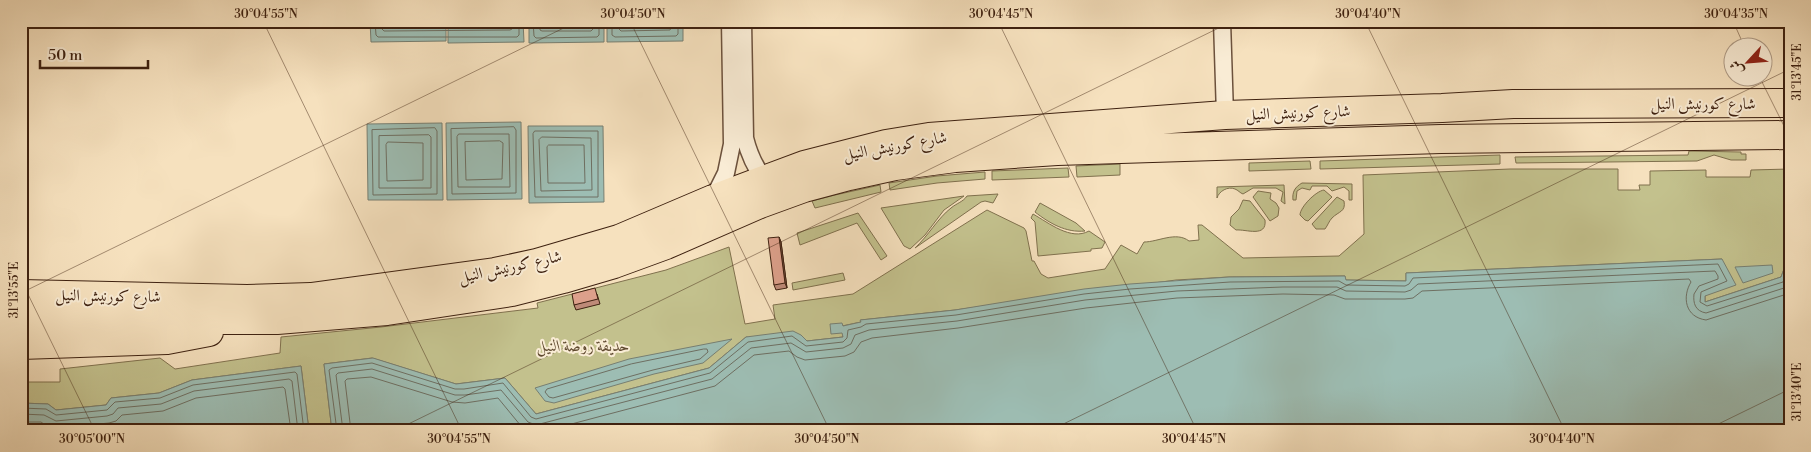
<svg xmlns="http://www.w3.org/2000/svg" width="1811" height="452" font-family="'Libre Bodoni',Amiri,serif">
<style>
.green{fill:#c3c18d;stroke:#80714e}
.water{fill:#9dbdb3;stroke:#777f72}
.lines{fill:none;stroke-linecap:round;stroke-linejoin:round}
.shore{stroke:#6e6f62;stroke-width:1}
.minor-casing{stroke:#6c513c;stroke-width:19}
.trunk-casing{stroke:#3e2110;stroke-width:30}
.minor{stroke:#f9ecd5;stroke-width:16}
.trunk{stroke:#f6e1be;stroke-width:28}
.wall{fill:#be8a78;stroke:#3e2110}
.shaded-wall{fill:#9b7061;stroke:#3e2110}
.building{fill:#dda08b;stroke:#3e2110}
.ticks{fill:none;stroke:#3e2110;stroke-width:1;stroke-opacity:0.45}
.labels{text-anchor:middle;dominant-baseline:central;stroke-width:4;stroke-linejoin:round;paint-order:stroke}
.street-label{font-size:16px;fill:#3e2110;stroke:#f9ecd5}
.park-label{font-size:16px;font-style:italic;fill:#5f492f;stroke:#f9ecd5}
.neatline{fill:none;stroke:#3e2110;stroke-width:2}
.ticks-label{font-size:12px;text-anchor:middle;fill:#3e2110}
</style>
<rect width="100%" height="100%" fill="#f6e1be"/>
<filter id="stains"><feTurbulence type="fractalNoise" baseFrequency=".004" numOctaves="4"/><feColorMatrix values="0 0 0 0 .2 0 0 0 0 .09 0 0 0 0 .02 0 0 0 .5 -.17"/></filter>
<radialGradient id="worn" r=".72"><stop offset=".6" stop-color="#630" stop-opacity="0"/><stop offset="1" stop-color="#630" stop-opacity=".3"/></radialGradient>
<path class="green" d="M1689,151L1741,152V154H1746V160H1731L1714,155L1697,161L1516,163L1515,157L1688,155Z
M1500,155V164L1320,169V161Z
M1310,161L1311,169L1249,171V163Z
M1120,164V175L1077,177L1076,166Z
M1068,168L1069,177L992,180V171Z
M1510,169H1618V190H1640L1639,185H1650V171L1706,170V177H1750L1751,170L1790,169V253L1781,277L1705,302V296L1722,259L1406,273V281L1345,280V276L1229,277L1176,280L955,310L861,320V322L842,326L843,337L807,341L746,337L709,368L536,414L505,378L456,384L372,358L324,364L332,431H309L301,366L192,380L159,393L111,398L106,405L56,410L48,404L21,403V382H60V369L160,358L175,369L280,353L281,337L381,327L538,308L537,303L666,270L729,247L745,324L775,319L773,305L853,294L987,210L1024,228L1026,231L1032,261H1034L1041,274L1048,278L1105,269L1121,245L1137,254L1144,242C1158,242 1176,231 1189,241L1199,240L1198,225H1202L1243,258L1339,256L1364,234L1363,175Z
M985,172V179L937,183L890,190L889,183L937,176Z
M1302,183L1352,184V200H1349V191L1344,187L1332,191L1327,186H1312L1310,190L1302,188L1297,191L1296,200H1293C1292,192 1295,187 1302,183Z
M880,185L881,192L815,208L812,201L835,195Z
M1284,185L1285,204L1281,201L1283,192L1276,188H1253L1243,194C1240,193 1238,190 1235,189C1228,186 1219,191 1217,198V187Z
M1324,190L1332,197L1308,221L1305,220L1300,215C1300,207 1316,191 1324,190Z
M1258,191L1271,193L1270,199L1276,203L1279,208L1278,216L1270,221L1253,197Z
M998,194L993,203L985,201L981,202L915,248C928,236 938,218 951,208C957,203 963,202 967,196Z
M964,196L944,210L925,235L910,249L904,246L881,208Z
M1337,197L1344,201C1346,212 1339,211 1332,218C1329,221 1328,225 1325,229H1316L1312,224Z
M1243,200L1250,201L1265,220C1267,238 1246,229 1236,230L1230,225L1231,217L1239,209Z
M1040,203L1076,223L1085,231C1066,233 1049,223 1035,212Z
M858,213L887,256L881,260L857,223L800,245L797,233Z
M1033,214C1049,223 1071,241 1089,231L1105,242L1102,248L1091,249V251L1038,256L1035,222L1031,218Z
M843,273L845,280L793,290L792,283Z"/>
<path class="water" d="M370,21H446V41L371,42Z
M448,21H523L524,42L448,43Z
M529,21H604V42L529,43Z
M607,21H683V41L607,42Z
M521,122L522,199L447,200L446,123Z
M442,123L443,200H368L367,124Z
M528,126H603L604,202L529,203Z
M1790,253V431H332L324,364L373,358L456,384L505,378L536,414L709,368L746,337L793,331L801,335L807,341L843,337L842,333L831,334L830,324L842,323L843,326L861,322L860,320L955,310L1084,289L1130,284L1229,277L1345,276L1346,280L1406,281V273L1722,259L1736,285L1705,296V302L1781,277Z
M1772,265L1773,273L1743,283L1735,267Z
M732,339L703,363L654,374L554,403L545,401L535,388L629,359Z
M301,366L309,431H21V403L48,404L56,410L106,405L111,398L159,393L192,380Z"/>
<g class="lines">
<path class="shore" d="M375,21L376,35L378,37H517L519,35V21
M382,21V29L384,31L510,30L512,29V21
M389,21L392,23H502L505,21
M533,21L534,36L536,38L597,37L599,35V21
M540,21V30L542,31H591L593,29V21
M612,21V35L615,37L676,36L678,34V21
M618,21L619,29L621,31L670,30L671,28L672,21
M514,127L516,130V193L452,194L451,129Z
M435,128L437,131V194L373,195L372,130Z
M535,131H598V197H535L533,134Z
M459,134H509L510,187H458L457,137Z
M429,135L431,137V188H379V136Z
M542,137L591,138L592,190L541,191L539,140Z
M500,141L503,143L502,179L466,180L465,142Z
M388,142L423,143V180L387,181L386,145Z
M549,145H584L585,183H548L547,147Z
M704,349H707L708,352L700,359L653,370L553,398L549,397L545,392L547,389L631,364Z
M21,408L46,409L56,415L107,410L115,402L160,398L193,385L295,372L297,374L304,431
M21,414L44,415L56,421L107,416L113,414L118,408L161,404L194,391L289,379L292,381L298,431
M21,422H41L48,427L55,428L109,423L116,421L122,415L163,411L196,398L283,387L285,389L291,431
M337,431L329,370L332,368L372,363L455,389H464L503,383L531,417L536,419L710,373L748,342L792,336L806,346L843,342L847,338L848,330L861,327L866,324L956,315L1084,294L1130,289L1230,282L1339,281L1346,285L1405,286L1409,284L1413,278L1718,264L1727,281L1701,292L1700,302L1707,306L1783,282L1790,268
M343,431L336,375L338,373L372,369L455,395H465L501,390L528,422L536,425L712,379L751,348L791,343L806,352L843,348L851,344L855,335L869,330L957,321L1085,300L1177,291L1283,287H1337L1346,291L1405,292L1411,290L1418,284L1715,271L1718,276V279L1699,286L1694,294C1693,303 1695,311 1706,313L1784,288L1790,284
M351,431L345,381L347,379L371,377L452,402L465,403L498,398L521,426L528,431
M545,431L715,386L754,355L789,351L797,357L805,360L845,356L854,352L861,342L872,338L958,328L1086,308L1177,298L1283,294L1334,295L1345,299H1405L1413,298L1422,291L1689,279L1691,282C1682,297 1685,317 1706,320L1790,293"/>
<g class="minor-casing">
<path id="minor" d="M743,21L745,138C749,154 754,166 764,179
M1222,21L1225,115
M713,199L726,173L732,144L730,21"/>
</g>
<g class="trunk-casing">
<path id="trunk" d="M21,294L247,299L311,297L495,272L537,263L619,239L713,199L804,165L886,144L929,137L1225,115L1442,108L1513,104L1790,103
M21,319L277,320L387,311L512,292L563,279L614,264L666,245L760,204L804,188L849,176L895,166L955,158L1057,151L1441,139L1790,135
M21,345L167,340L209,332"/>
</g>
<use href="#minor" class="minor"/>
<use href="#trunk" class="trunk"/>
</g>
<path class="wall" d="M779,237L781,242L787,288L776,290L774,285Z
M597,294L600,304L576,310L574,305Z"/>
<path class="shaded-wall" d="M779,237L781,242L787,288L785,283Z"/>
<path class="building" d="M779,237L785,283L774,285L768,238Z
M595,288L598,299L574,305L572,294Z"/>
<path class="ticks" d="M263,21L462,431M630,21L830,431M998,21L1197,431M1365,21L1565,431M1733,21L1745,48M1760,78L1790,138M21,280L95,431M21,293L578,21M394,431L1233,21M1049,431L1790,69M1704,431L1790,389"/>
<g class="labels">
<g class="street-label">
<text x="1703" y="104">شارع كورنيش النيل</text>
<text transform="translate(1298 113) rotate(-2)">شارع كورنيش النيل</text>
<text transform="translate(895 146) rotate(-10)">شارع كورنيش النيل</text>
<text transform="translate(510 267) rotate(-12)">شارع كورنيش النيل</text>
<text transform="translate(108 296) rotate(1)">شارع كورنيش النيل</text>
</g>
<g class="park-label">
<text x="583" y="346">حديقة روضة النيل</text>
</g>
</g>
<rect width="1811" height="452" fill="none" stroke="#f6e1be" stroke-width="55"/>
<g transform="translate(1748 62) rotate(244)"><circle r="24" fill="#f9ecd5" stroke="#ae9b86"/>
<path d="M0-4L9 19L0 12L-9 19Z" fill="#8f2418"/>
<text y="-8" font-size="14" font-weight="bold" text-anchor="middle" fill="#3e2110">ش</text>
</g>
<path d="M40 60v8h108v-8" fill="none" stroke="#3e2110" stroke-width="2.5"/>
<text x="48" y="60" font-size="15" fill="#3e2110" stroke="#f9ecd5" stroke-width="4" paint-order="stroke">50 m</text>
<rect x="28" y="28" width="1756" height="396" class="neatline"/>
<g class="ticks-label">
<text x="266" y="18">30°04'55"N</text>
<text x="633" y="18">30°04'50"N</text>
<text x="1001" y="18">30°04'45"N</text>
<text x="1368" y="18">30°04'40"N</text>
<text x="1736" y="18">30°04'35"N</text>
<text transform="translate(1797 72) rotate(-90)" y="4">31°13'45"E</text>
<text transform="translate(14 290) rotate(-90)" y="4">31°13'55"E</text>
<text transform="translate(1797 392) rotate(-90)" y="4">31°13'40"E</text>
<text x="92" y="443">30°05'00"N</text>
<text x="459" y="443">30°04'55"N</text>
<text x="827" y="443">30°04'50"N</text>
<text x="1194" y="443">30°04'45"N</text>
<text x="1562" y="443">30°04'40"N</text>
</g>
<rect width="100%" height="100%" filter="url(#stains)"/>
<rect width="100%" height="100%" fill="url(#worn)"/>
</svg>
